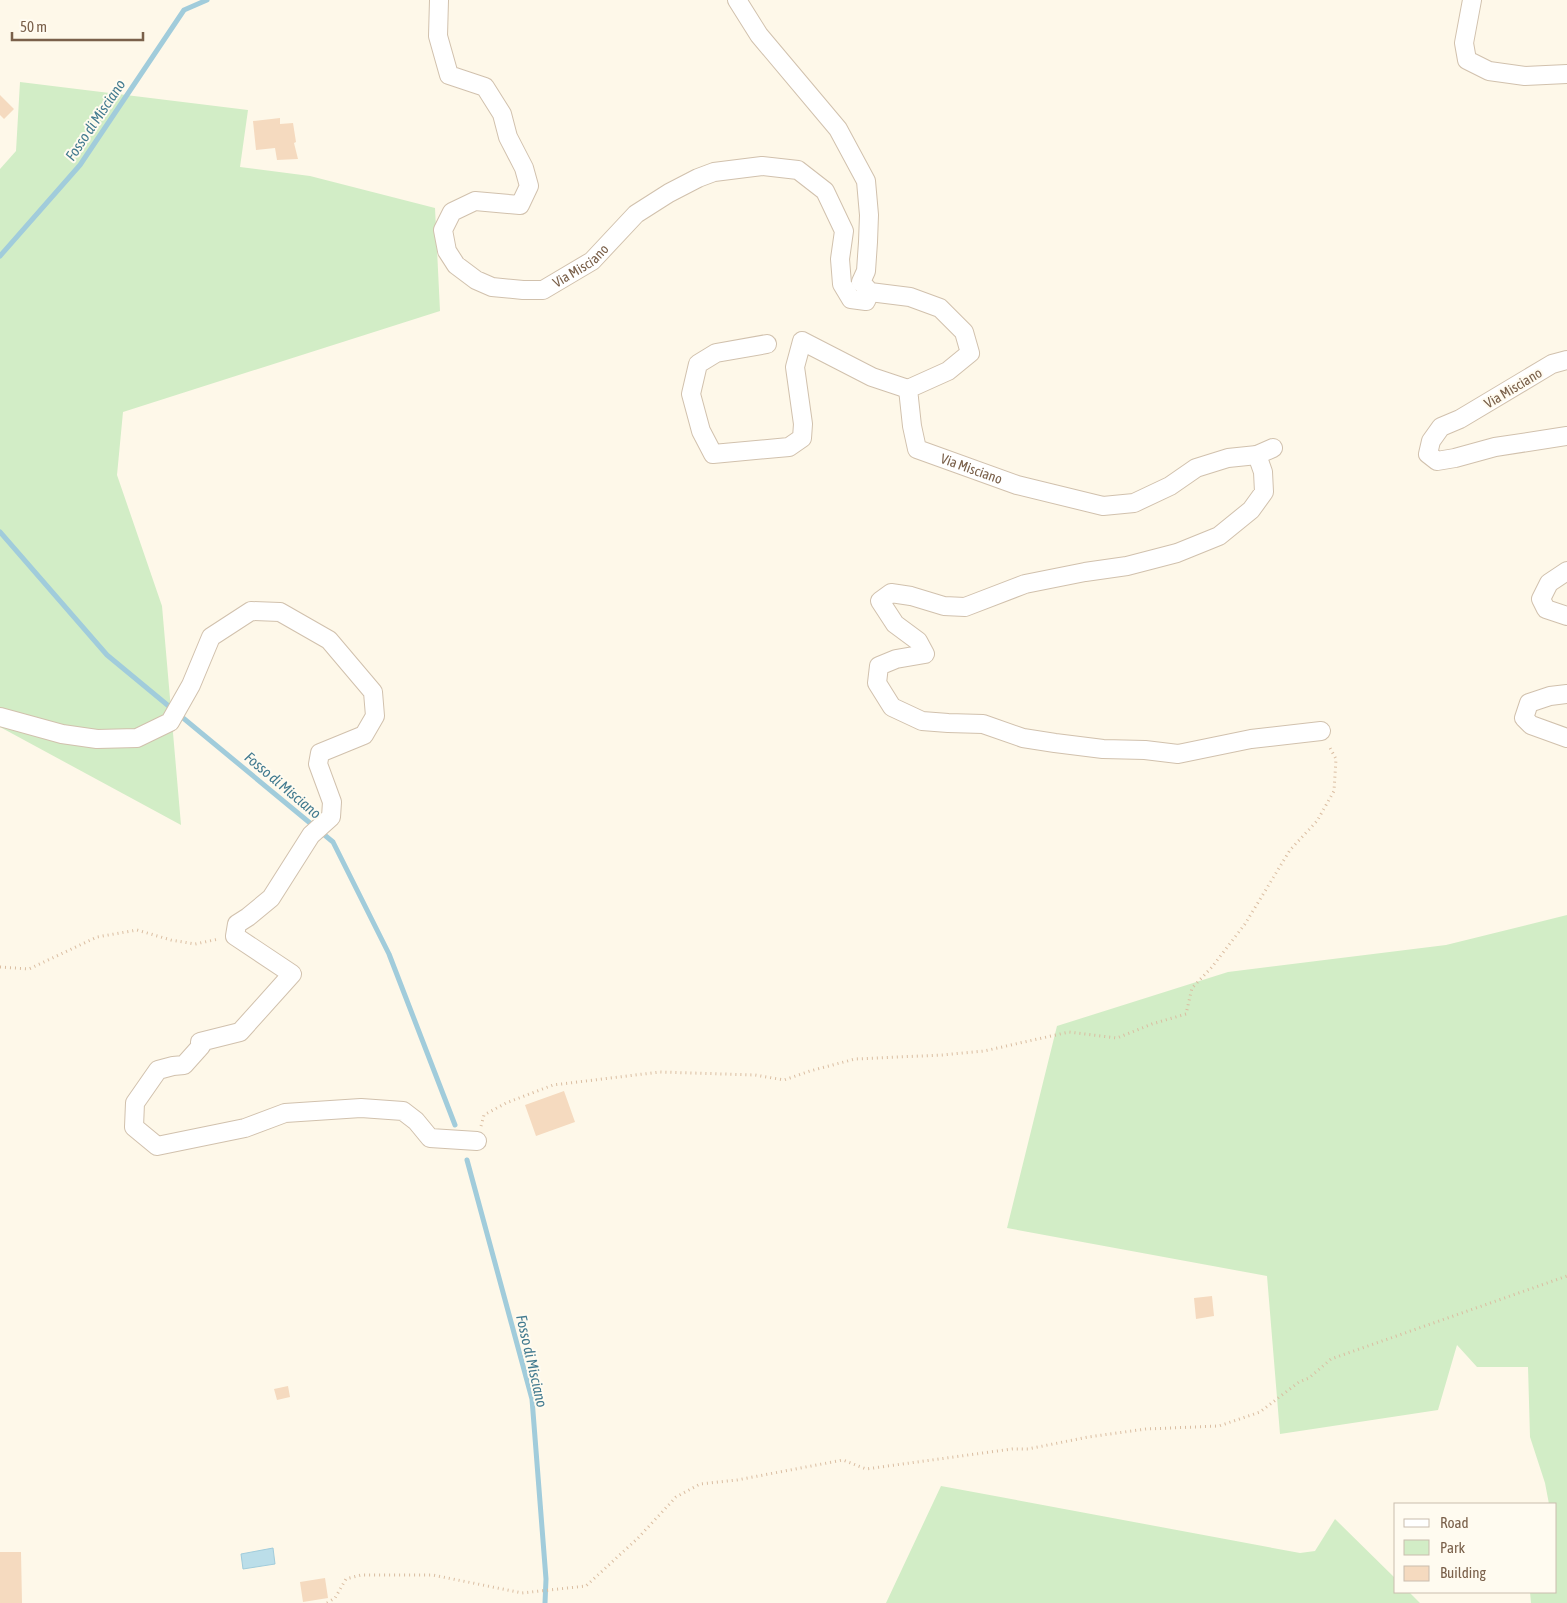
<svg xmlns="http://www.w3.org/2000/svg" width="1567" height="1603" font-family="'Asap Condensed',sans-serif">
<style>
.green{fill:#d2edc6}
.water{fill:#bbdee9;stroke:#a1ccdb}
.lines{fill:none;stroke-linecap:round;stroke-linejoin:round}
.stream{stroke:#a1ccdb;stroke-width:5}
.building{fill:#f5dabf}
.minor-casing{stroke:#d1c1ad;stroke-width:20}
.path{stroke:#dabda1;stroke-width:3;stroke-dasharray:1 4;stroke-linecap:butt}
.minor{stroke:#fff;stroke-width:18}
.labels{text-anchor:middle;dominant-baseline:central;stroke-width:4;stroke-linejoin:round;paint-order:stroke}
.street-label{font-size:14px;fill:#7a604a;stroke:#fffbf0}
.water-label{font-size:15px;font-style:italic;fill:#427a8f;stroke:#fffbf0}
</style>
<rect width="100%" height="100%" fill="#fef8e9"/>
<path class="green" d="M20,82L248,110L240,167L310,176L435,208L440,311L123,412L117,475L162,606L181,825L0,727V169L16,151Z
M1567,915V1603H1531L1530,1592H1556V1504H1549L1545,1483L1530,1437L1528,1367H1477L1457,1345L1438,1410L1280,1434L1267,1276L1007,1228L1057,1026L1228,972L1446,945Z
M941,1486L1300,1553L1315,1551L1335,1519L1396,1579V1592H1409L1420,1603H886Z"/>
<path class="water" d="M273,1548L275,1564L243,1569L241,1554Z"/>
<g class="lines">
<path class="stream" d="M0,256L80,165L184,10L207,0
M0,532L107,655L333,842L389,954L455,1125
M467,1160L532,1399L546,1579L545,1603"/>
</g>
<path class="building" d="M0,95L14,109L4,119L0,115Z
M280,118V124L293,123L296,142L294,143L298,159L277,160L275,148L256,150L253,121Z
M564,1091L575,1122L536,1136L525,1105Z
M1212,1296L1214,1316L1196,1319L1194,1298Z
M288,1386L290,1397L277,1400L274,1389Z
M0,1552H21L22,1603H0Z
M325,1578L328,1598L303,1602L300,1582Z"/>
<g class="lines">
<g class="minor-casing">
<g id="minor">
<path id="s1" d="M439,0L438,36L449,75L485,87L502,114L508,137L524,168L529,186L520,205L475,201L452,212L443,230L447,251L456,265L476,280L492,287L523,290H543L592,261L636,214L669,193L698,178L714,172L762,166L798,170L825,191L844,231L840,259L842,284L851,299L866,301L870,292"/>
<path id="s2" d="M737,0L759,35L838,129L866,181L869,215L868,242L866,271L861,282L870,292L910,297L940,308L964,332L970,353L948,371L908,389L912,426L917,449L1017,485L1103,506L1134,503L1170,486L1196,468L1228,458L1257,455L1273,448"/>
<path d="M1472,0L1464,43L1467,60L1489,71L1525,76L1567,74"/>
<path d="M767,344L716,353L698,364L691,394L701,431L713,454L789,447L802,438L803,424L795,367L802,341L872,377L908,389"/>
<path d="M1567,360L1552,364L1460,419L1441,427L1431,441L1428,454L1437,461L1455,458L1495,447L1567,436"/>
<path d="M1257,455L1263,472L1264,492L1251,510L1219,536L1177,553L1127,566L1085,572L1025,584L965,607L944,606L911,596L891,593L880,601L895,624L918,641L925,654L896,659L879,666L877,683L892,707L922,721L948,723L983,724L1023,738L1055,743L1103,749L1145,750L1178,754L1251,739L1321,731"/>
<path d="M1567,571L1549,583L1541,599L1546,609L1567,616"/>
<path d="M1567,694L1550,696L1529,703L1524,718L1531,725L1567,738"/>
<path d="M0,717L62,734L97,739L137,738L170,722L191,685L211,637L251,611L280,612L329,640L373,692L375,716L364,735L320,753L318,764L332,802L331,817L311,835L271,898L248,917L237,924L235,936L292,974L240,1032L200,1042L201,1046L184,1065L173,1066L158,1070L135,1103L134,1127L157,1146L245,1128L285,1113L361,1108L403,1111L416,1121L430,1138L477,1141"/>
</g>
</g>
<path class="path" d="M0,967L29,969L97,937L137,930L171,940L195,944L219,939
M481,1126L484,1115L506,1103L553,1085L660,1072L755,1075L784,1080L810,1071L855,1059L942,1055L984,1051L1069,1032L1117,1038L1152,1024L1186,1014L1192,988L1212,967L1245,924L1290,850L1317,821L1334,791L1336,759L1329,746
M327,1603L335,1598L346,1579L361,1575H433L522,1593L586,1586L638,1538L676,1497L700,1484L737,1480L843,1460L866,1469L1012,1449H1028L1088,1437L1146,1429L1219,1426L1260,1412L1299,1382L1309,1378L1331,1359L1567,1276"/>
<use href="#minor" class="minor"/>
</g>
<g class="labels">
<g class="street-label">
<text stroke="none"><textPath href="#s1" startOffset="512">Via Misciano</textPath></text>
<text transform="translate(1513 388) rotate(-31)">Via Misciano</text>
<text stroke="none"><textPath href="#s2" startOffset="658">Via Misciano</textPath></text>
</g>
<g class="water-label">
<text transform="translate(95 120) rotate(-56)">Fosso di Misciano</text>
<text transform="translate(283 785) rotate(40)">Fosso di Misciano</text>
<text transform="translate(532 1361) rotate(77)">Fosso di Misciano</text>
</g>
</g>
<rect x="1394" y="1503" width="162" height="90" fill="#fffbf0" stroke="#cabdae"/>
<rect x="1404" y="1519" width="25" height="8" fill="#ffffff" stroke="#cabdae"/>
<text x="1440" y="1528" font-size="15" fill="#7a604a">Road</text>
<rect x="1404" y="1540" width="25" height="15" fill="#d2edc6" stroke="#cabdae"/>
<text x="1440" y="1553" font-size="15" fill="#7a604a">Park</text>
<rect x="1404" y="1566" width="25" height="15" fill="#f5dabf" stroke="#cabdae"/>
<text x="1440" y="1578" font-size="15" fill="#7a604a">Building</text>
<path d="M12 32v8h131v-8" fill="none" stroke="#7a604a" stroke-width="2.5"/>
<text x="20" y="32" font-size="15" fill="#7a604a" stroke="#fffbf0" stroke-width="4" paint-order="stroke">50 m</text>
</svg>
